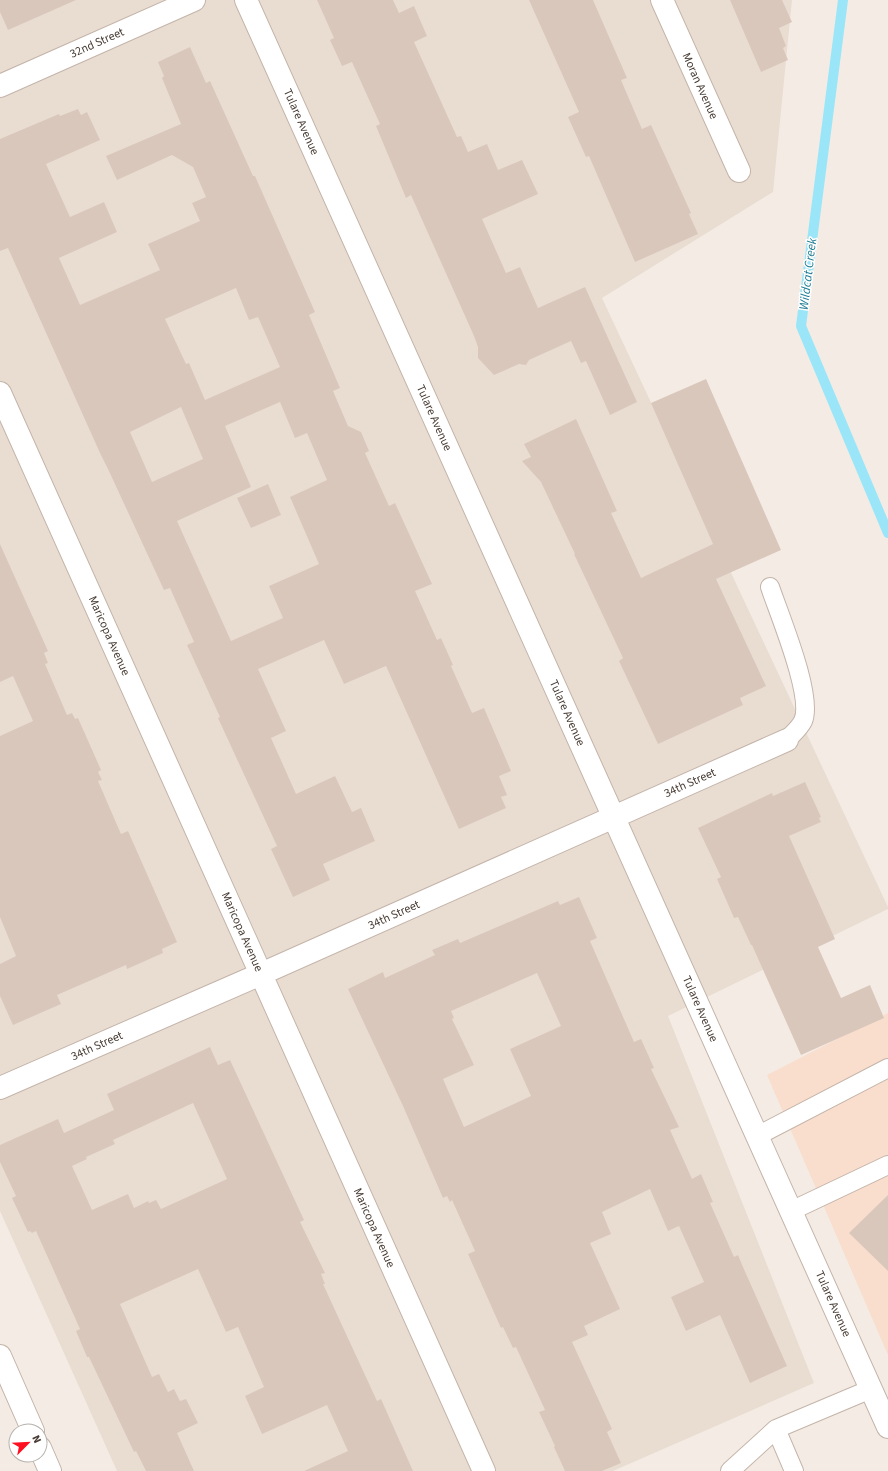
<svg xmlns="http://www.w3.org/2000/svg" width="888" height="1471" font-family="'Source Sans 3',sans-serif">
<style>
.residential{fill:#e9ddd2}
.commercial{fill:#f9ddcd}
.lines{fill:none;stroke-linecap:round;stroke-linejoin:round}
.stream{stroke:#9ae6f8;stroke-width:10}
.building{fill:#dac7bc;fill-rule:evenodd}
.service-casing{stroke:#c4b4a9;stroke-width:20}
.minor-casing{stroke:#c4b4a9;stroke-width:24}
.tertiary-casing{stroke:#c4b4a9;stroke-width:24}
.service{stroke:#fff;stroke-width:18}
.minor{stroke:#fff;stroke-width:22}
.tertiary{stroke:#fff;stroke-width:22}
.labels{text-anchor:middle;dominant-baseline:central;stroke-width:3;stroke-linejoin:round;paint-order:stroke}
.street-label{font-size:12px;fill:#473b33;stroke:#fff}
.water-label{font-size:13px;font-style:italic;fill:#1d7b93;stroke:#fff}
</style>
<rect width="100%" height="100%" fill="#f4ece4"/>
<path class="residential" d="M0,0H792L773,192L602,298L888,907V909L668,1016L814,1383L613,1471H117L0,1211Z"/>
<path class="commercial" d="M888,1013V1355L767,1075Z"/>
<g class="lines">
<path class="stream" d="M843,0L801,326L888,533"/>
</g>
<path class="building" d="M0,0H76L8,30L0,12Z
M317,0H393L399,13L414,6L427,36L414,42L457,137L461,136L468,152L487,144L498,170L522,160L538,194L482,219L506,273L520,267L538,308L585,287L637,402L610,415L586,361L581,363L571,341L529,360L526,365L519,364L494,375L478,358V347L474,336L411,195L406,198L376,126L380,124L352,62L342,66L330,40L334,38Z
M529,0H593L627,78L621,80L642,129L651,125L691,213L689,214L698,234L635,262L589,156L586,157L568,117L579,112Z
M730,0H782L792,22L779,28L786,46L783,48L788,60L761,72Z
M190,47L206,83L210,81L253,176H255L315,312L309,315L340,388L333,391L348,426L361,432L369,451L365,453L389,506L395,503L432,584L415,591L437,640L441,638L453,665L451,666L472,713L484,708L511,771L499,776L507,795L501,797L506,808L459,829L386,666L344,684L324,640L258,669L286,731L271,738L296,794L335,776L352,812L361,808L375,841L323,864L330,880L293,897L271,849L277,846L218,718L220,717L187,645L194,642L170,588L164,590L108,469L100,453L8,248L0,251V139L59,114L60,116L78,109L81,115L87,112L100,140L46,164L70,217L104,202L117,232L59,258L80,305L160,270L148,244L200,221L192,203L206,197L193,167L172,155L117,180L106,156L181,124L162,78L164,76L158,62ZM236,288L249,320L258,317L280,367L205,400L189,363L186,364L165,319ZM280,402L295,438L307,433L327,480L290,497L319,564L269,586L283,618L231,641L177,521L251,487L225,426ZM181,407L203,459L152,482L130,432Z
M706,379L781,550L716,579L766,686L740,698L743,705L658,744L619,661L623,658L574,554H575L541,482L522,461L531,457L524,444L576,419L617,511L611,513L641,578L713,544L651,403Z
M268,484L281,515L251,528L237,498Z
M0,544L48,651L44,653L48,663L45,664L67,715L72,713L75,719L78,718L101,770L98,772L102,780L98,781L121,834L128,831L177,942L162,949L163,953L127,969L126,965L57,995L61,1004L13,1025L0,996V964L16,956L0,917V736L33,721L13,676L0,682Z
M805,782L821,817L819,818L821,822L789,836L835,939L818,947L841,998L870,985L884,1018L801,1055L752,945H751L738,917L734,918L717,879L721,877L698,828L772,793L773,796Z
M579,897L597,938L590,941L634,1042L641,1039L654,1068L651,1069L679,1127L670,1130L692,1179L701,1174L713,1202L710,1203L734,1257L738,1255L743,1267L787,1366L750,1383L720,1315L686,1331L671,1297L704,1282L679,1226L668,1231L650,1189L602,1212L611,1234L590,1243L620,1309L584,1326L588,1335L572,1342L612,1429L607,1432L621,1463L602,1471H565L554,1447L555,1446L539,1412L545,1410L516,1347L513,1348L503,1327L501,1328L468,1254L475,1251L452,1200L450,1202L447,1196L443,1198L403,1106L348,989L383,972L385,978L435,955L432,950L458,939L460,943L558,901L560,905ZM537,973L561,1026L510,1049L531,1096L464,1127L443,1079L474,1065L452,1019L454,1018L451,1011Z
M210,1047L218,1065L230,1060L304,1220L300,1222L325,1273L321,1274L325,1284H323L377,1401L381,1399L413,1471H304L348,1451L327,1405L262,1434L245,1396L264,1387L238,1327L226,1332L198,1269L120,1304L152,1377L159,1374L168,1392L174,1389L180,1401L186,1399L198,1423L177,1433L194,1471H146L136,1451L134,1452L89,1357H87L76,1331L80,1329L36,1231L32,1233L30,1231L28,1232L12,1198L16,1196L0,1162V1145L58,1119L64,1133L114,1110L107,1094ZM193,1103L227,1179L161,1209L156,1200L149,1203L148,1201L134,1208L128,1194L92,1210L72,1166L87,1159L86,1157L115,1144L113,1140Z
M888,1195V1271L849,1233Z"/>
<g class="lines">
<g class="service-casing">
<path id="service" d="M770,587C779,614 814,697 803,721C799,729 792,734 787,740
M757,1136L888,1068
M791,1211L888,1165
M776,1429L871,1389
M730,1471L776,1429L794,1471"/>
</g>
<g class="minor-casing">
<path id="minor" d="M246,0L888,1427
M662,0L739,171
M0,86L194,0
M0,393L484,1471
M0,1088L261,974L787,740"/>
</g>
<g class="tertiary-casing">
<path id="tertiary" d="M0,1356L33,1431
M40,1448L50,1471"/>
</g>
<use href="#service" class="service"/>
<use href="#minor" class="minor"/>
<use href="#tertiary" class="tertiary"/>
</g>
<g class="labels">
<g class="street-label">
<text transform="translate(97 43) rotate(-24)">32nd Street</text>
<text transform="translate(700 86) rotate(66)">Moran Avenue</text>
<text transform="translate(301 122) rotate(66)">Tulare Avenue</text>
<text transform="translate(434 418) rotate(66)">Tulare Avenue</text>
<text transform="translate(109 636) rotate(66)">Maricopa Avenue</text>
<text transform="translate(567 713) rotate(66)">Tulare Avenue</text>
<text transform="translate(690 783) rotate(-24)">34th Street</text>
<text transform="translate(394 915) rotate(-24)">34th Street</text>
<text transform="translate(242 932) rotate(66)">Maricopa Avenue</text>
<text transform="translate(700 1009) rotate(66)">Tulare Avenue</text>
<text transform="translate(97 1046) rotate(-24)">34th Street</text>
<text transform="translate(374 1228) rotate(66)">Maricopa Avenue</text>
<text transform="translate(833 1304) rotate(66)">Tulare Avenue</text>
</g>
<g class="water-label">
<text transform="translate(808 274) rotate(-83)">Wildcat Creek</text>
</g>
</g>
<g transform="translate(28 1443) rotate(66)"><circle r="19" fill="#ffffff" stroke="#b5b1ad"/>
<path d="M0-3L7 15L0 10L-7 15Z" fill="#ff1020"/>
<text y="-6" font-size="11" font-weight="bold" text-anchor="middle" fill="#473b33">N</text>
</g>
</svg>
